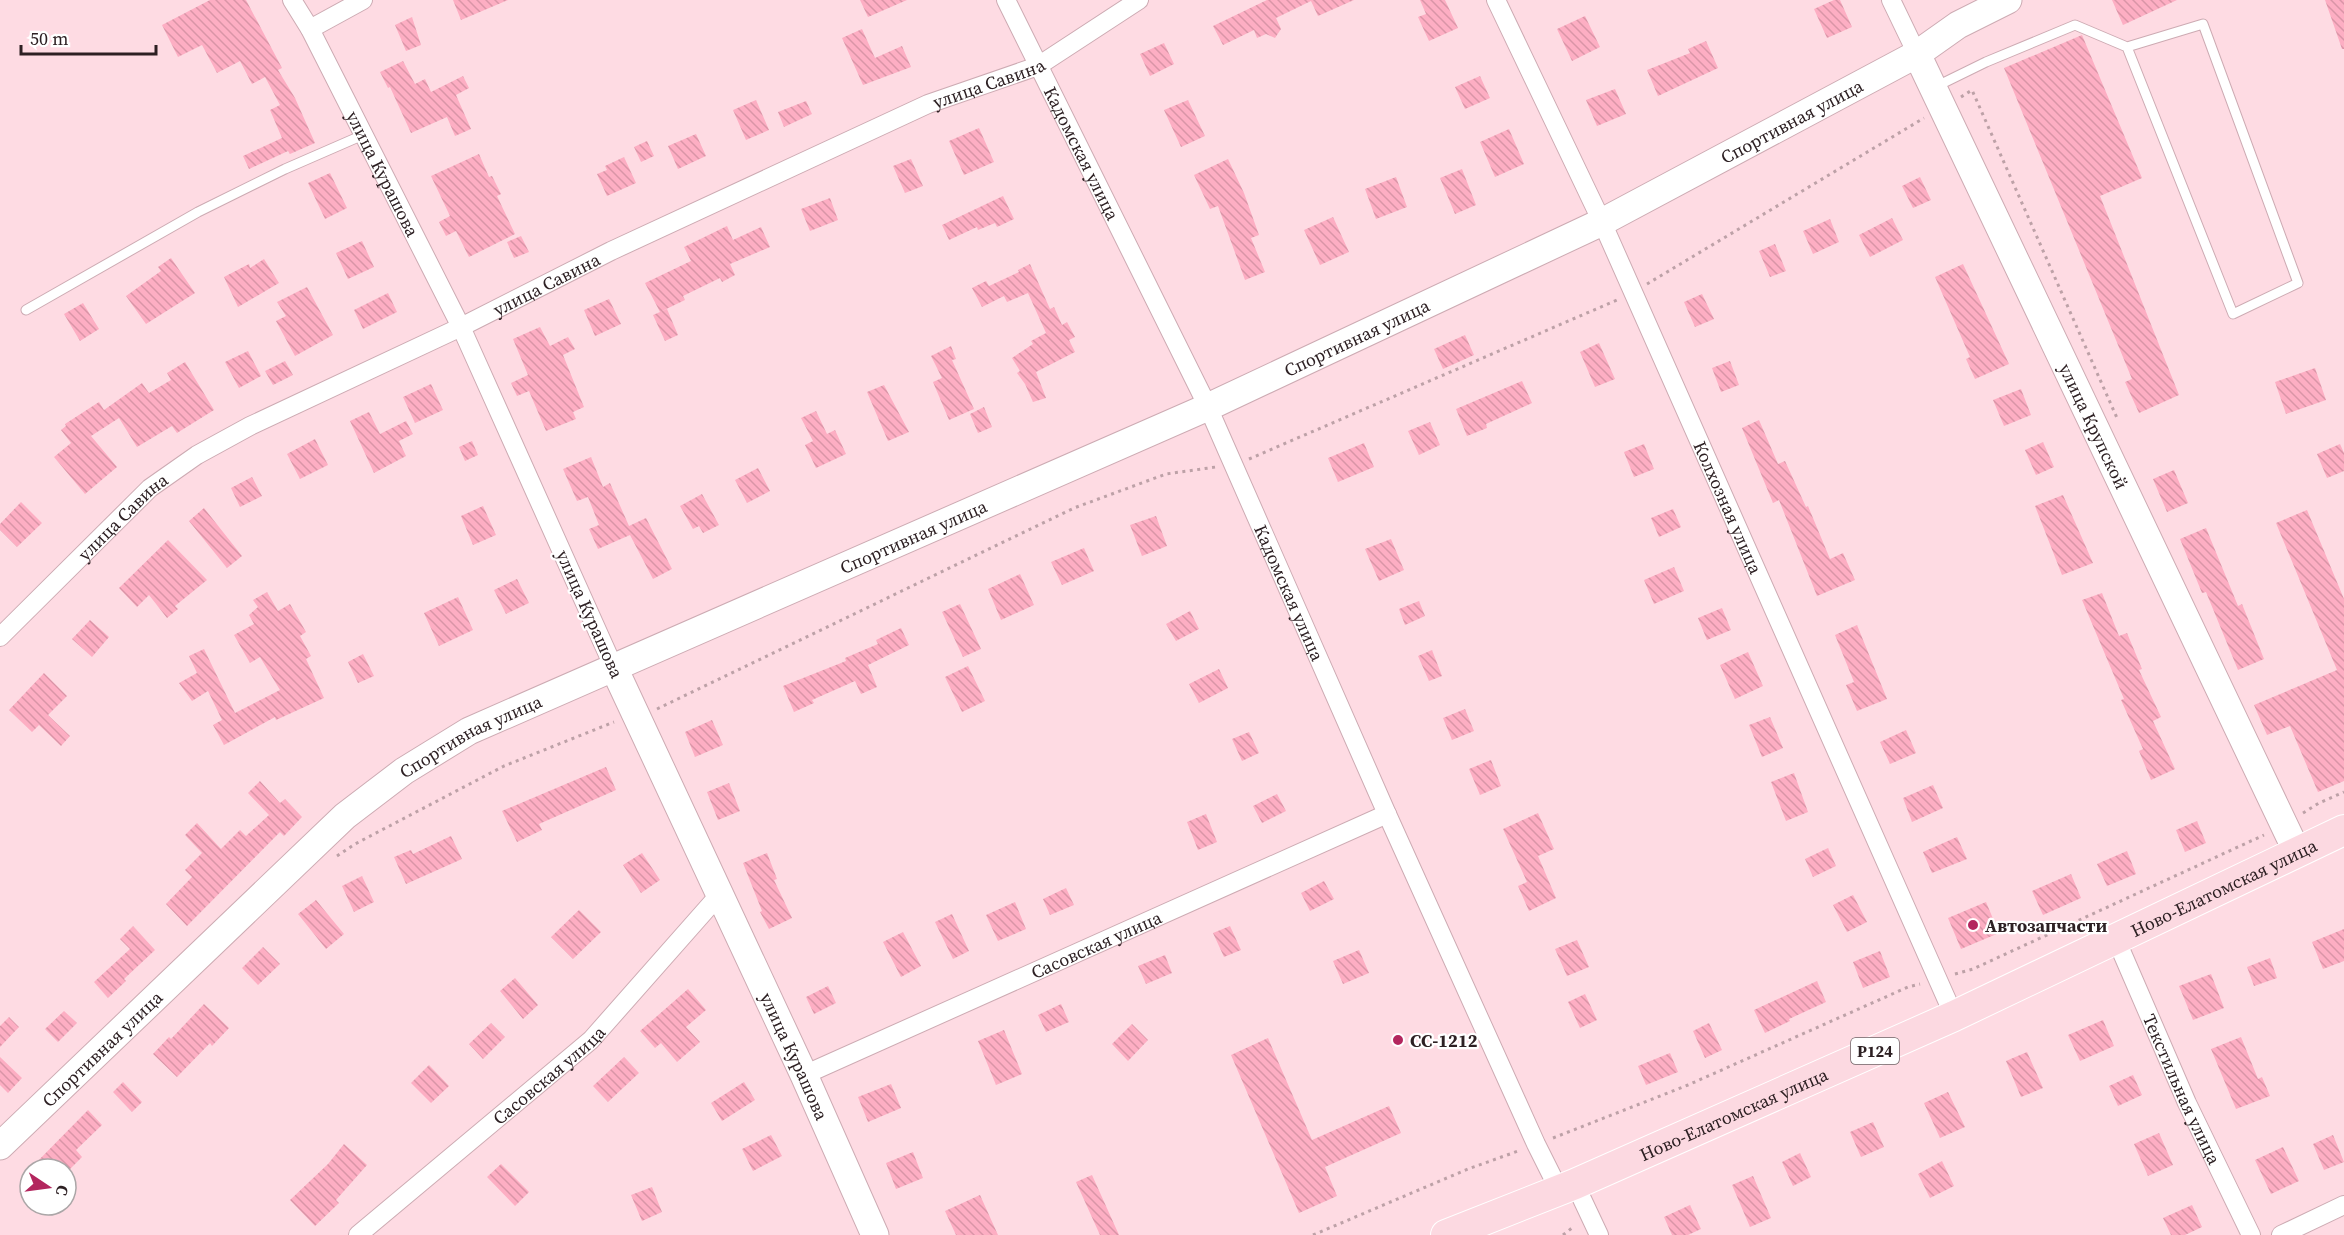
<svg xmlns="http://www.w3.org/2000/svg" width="2344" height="1235" font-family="'Source Serif 4',serif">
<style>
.building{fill:url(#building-back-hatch)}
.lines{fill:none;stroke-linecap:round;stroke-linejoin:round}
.lane-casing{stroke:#cdabb3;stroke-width:11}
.street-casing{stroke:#cdabb3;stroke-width:20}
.secondary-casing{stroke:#cdabb3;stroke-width:29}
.primary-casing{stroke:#fff;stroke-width:32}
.path{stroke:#bda1a7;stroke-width:3;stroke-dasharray:3 4.5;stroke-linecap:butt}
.lane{stroke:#fff;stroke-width:9}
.street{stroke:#fff;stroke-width:18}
.secondary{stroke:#fff;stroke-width:27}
.primary{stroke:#fcd9e1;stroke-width:30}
.poi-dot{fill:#b3265e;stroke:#fff;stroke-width:2}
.labels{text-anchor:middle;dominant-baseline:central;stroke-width:4.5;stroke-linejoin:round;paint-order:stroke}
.shield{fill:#fff;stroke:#6c6365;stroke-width:1.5}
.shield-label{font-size:16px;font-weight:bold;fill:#2d2023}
.street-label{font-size:18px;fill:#2d2023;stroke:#fff}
.poi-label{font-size:18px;font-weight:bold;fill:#2d2023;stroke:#fff;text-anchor:start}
</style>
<defs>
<pattern id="building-back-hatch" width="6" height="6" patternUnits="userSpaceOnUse" patternTransform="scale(1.5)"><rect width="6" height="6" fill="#fdaec3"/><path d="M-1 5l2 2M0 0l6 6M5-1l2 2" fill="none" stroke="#d995a7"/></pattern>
</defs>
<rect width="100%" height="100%" fill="#fedbe3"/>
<path class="building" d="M210,0H246L282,68L278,70L295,98L315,143L290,154L288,151L249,169L243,156L282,138L270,110L280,105L265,77L252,84L240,61L217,73L202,45L178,57L162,25Z
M453,0H508L461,20Z
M860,0H907L868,17Z
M1267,0H1354L1318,16L1311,1L1276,18L1281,29L1275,38L1266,34L1257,38L1254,30L1223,45L1213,26Z
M1420,0H1445L1458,28L1429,41L1418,17L1426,14Z
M1834,0H1840L1852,27L1827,38L1814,9Z
M2112,0H2177L2123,25Z
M2325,0H2344V49H2342Z
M1585,16L1600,47L1572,61L1557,29Z
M412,17L421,45L406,51L395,25Z
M862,29L875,58L902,46L911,67L863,85L842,38Z
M2082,35L2142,178L2100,196L2179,395L2139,413L2125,382L2132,379L2004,68Z
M1706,41L1718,68L1658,96L1647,70L1690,53L1688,49Z
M1164,43L1174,64L1150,76L1140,54Z
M403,61L415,84L425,79L431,92L463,76L469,88L456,95L471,129L455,136L447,117L411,133L390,87L388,88L380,72Z
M1480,76L1490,98L1465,109L1455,87Z
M1615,89L1626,114L1597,126L1586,100Z
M756,100L769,130L746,140L733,110Z
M1188,100L1205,136L1181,147L1164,110Z
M806,101L812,114L784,127L778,112Z
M979,128L994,162L964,175L949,141Z
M1509,129L1524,164L1495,177L1480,142Z
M696,134L706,156L678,169L668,146Z
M647,141L654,156L641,162L634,147Z
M479,154L489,177L492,176L501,194L497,196L515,234L469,257L456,231L446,236L439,222L450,216L431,176Z
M624,157L636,183L607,196L597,174L607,170L605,166Z
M911,159L923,186L905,193L893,166Z
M1228,159L1244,193L1259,235L1251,238L1265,272L1245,280L1218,206L1210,209L1194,175Z
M1462,169L1476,205L1455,214L1440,178Z
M330,173L347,208L325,219L308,183Z
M1396,177L1407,207L1376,219L1365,189Z
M1920,177L1931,200L1913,208L1902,186Z
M1003,196L1014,219L997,227L995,223L978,230L977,227L949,240L942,225Z
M830,198L838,220L810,231L801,209Z
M1333,217L1349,252L1320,265L1304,230Z
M1892,218L1903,240L1870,257L1859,235Z
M1830,219L1839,242L1813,254L1803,231Z
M727,226L733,240L761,227L770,247L730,264L735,275L722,282L720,278L683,296L685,300L660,312L645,283L691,261L684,247Z
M521,236L529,252L514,258L507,242Z
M362,241L374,267L348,279L336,253Z
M1775,244L1786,271L1770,277L1759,251Z
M171,258L195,293L146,324L126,296L161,271L158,267Z
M264,259L279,283L238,307L224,277L249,264L250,268Z
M1030,264L1050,309L1054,307L1062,325L1067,322L1075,337L1069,340L1075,352L1036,372L1046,398L1033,402L1025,384L1017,373L1020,371L1012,358L1033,344L1031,341L1046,333L1028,293L1007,302L1004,296L982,307L972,288L986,281L989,286L1019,272L1018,270Z
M1963,264L2009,364L1975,379L1966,359L1970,357L1935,277Z
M307,287L333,335L295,356L276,321L286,316L277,302Z
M388,293L397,312L363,329L354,310Z
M1702,294L1714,319L1695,327L1684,302Z
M609,299L621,324L595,336L584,310Z
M83,303L99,329L80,341L64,314Z
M667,309L678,335L665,341L653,315Z
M540,327L550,346L568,337L575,349L563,355L584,407L573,412L576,419L546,431L529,391L517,396L511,383L528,375L513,339Z
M1465,335L1474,355L1443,369L1434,349Z
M1599,343L1615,379L1595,387L1580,352Z
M951,346L956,359L952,360L974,409L949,420L933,382L942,378L931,356Z
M248,351L261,376L239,388L225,362Z
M285,361L293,375L273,385L265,371Z
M1730,361L1739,385L1721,392L1712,368Z
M185,362L214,410L177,433L172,426L137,447L119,418L91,436L117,467L85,494L54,457L71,443L61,430L66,426L65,424L99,402L104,410L142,383L149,393L171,380L167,373Z
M2315,368L2326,400L2286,414L2275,382Z
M1522,381L1532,403L1486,424L1487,428L1467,436L1456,409Z
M431,384L443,410L415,423L403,397Z
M884,385L909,432L888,441L867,392Z
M2021,389L2031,415L2004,426L1993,400Z
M984,407L992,427L978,433L970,414Z
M816,411L827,434L835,430L846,454L816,468L805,445L813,441L801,418Z
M369,412L380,434L406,421L413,434L399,441L406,456L374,473L350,421Z
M1759,420L1778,464L1785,461L1806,507L1808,506L1830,559L1843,553L1855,580L1817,596L1779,500L1773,503L1742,428Z
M1430,422L1440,445L1419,455L1408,431Z
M315,439L328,465L300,479L287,454Z
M472,441L478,455L465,461L459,447Z
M2043,442L2054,467L2036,475L2025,450Z
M1364,443L1374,467L1338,482L1328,458Z
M1644,444L1654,469L1634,477L1624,452Z
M2340,444L2344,453V471L2327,478L2317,454Z
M591,457L603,487L610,483L629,526L646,518L672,569L653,579L630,535L598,549L589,529L599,525L588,497L577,501L563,469Z
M758,468L770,491L747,503L735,480Z
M2174,470L2188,503L2167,512L2153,479Z
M252,477L262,496L240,507L231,488Z
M702,494L719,525L703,533L699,526L693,529L680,506Z
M2063,495L2093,563L2062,575L2035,506Z
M21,502L42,523L17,547L0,530V524Z
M483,506L496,535L473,545L461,516Z
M204,508L242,556L227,568L189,521Z
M1673,509L1681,527L1659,537L1651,518Z
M2307,510L2344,599V781L2318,792L2290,726L2267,735L2254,705L2337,670L2276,523Z
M1156,516L1167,546L1142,556L1130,525Z
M2206,528L2238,606L2242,604L2264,659L2238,670L2206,592L2202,593L2180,539Z
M1391,539L1404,570L1379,581L1365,549Z
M168,540L207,580L175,606L178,609L167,618L149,595L137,607L119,588Z
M1084,548L1094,571L1062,585L1051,562Z
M1674,567L1684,591L1654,604L1644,580Z
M1020,574L1034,605L1001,620L988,589Z
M517,579L529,603L506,614L494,590Z
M267,592L278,611L290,604L306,632L300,636L311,656L306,659L324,698L276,720L275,717L224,745L213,725L222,720L208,691L192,701L179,683L197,673L189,656L204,649L235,713L280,690L260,657L250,663L234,635L254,624L249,615L258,607L253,600Z
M2102,593L2119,636L2127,633L2142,669L2139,670L2161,717L2153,721L2175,769L2151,780L2139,751L2143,749L2121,700L2124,699L2082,600Z
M458,597L473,630L439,646L424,613Z
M1419,601L1425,616L1405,625L1399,609Z
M960,604L981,649L963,657L942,612Z
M1722,608L1731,630L1707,640L1698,618Z
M1190,611L1199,629L1176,641L1166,624Z
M90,620L109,637L92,657L72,639Z
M1857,625L1887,699L1857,711L1846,685L1854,682L1835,635Z
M901,628L909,645L868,665L877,687L861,694L855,681L812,700L814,703L794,712L783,686L846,661L845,658L878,644L876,640Z
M1432,650L1442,676L1429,681L1418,656Z
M1748,652L1763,686L1735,699L1720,665Z
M363,654L374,676L358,683L348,662Z
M968,666L985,701L962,712L945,677Z
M1219,669L1228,688L1199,703L1189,684Z
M44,673L67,696L48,715L70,736L61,746L39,725L32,732L9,710Z
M1465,709L1474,731L1452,740L1443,718Z
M1770,717L1783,748L1762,757L1749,725Z
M712,720L723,745L695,757L685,732Z
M1906,730L1916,753L1890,764L1880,742Z
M1249,732L1259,753L1242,761L1232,739Z
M1491,760L1501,786L1480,795L1469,769Z
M606,767L616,790L539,824L542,830L517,842L502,811Z
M1794,773L1808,812L1786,821L1771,782Z
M260,781L280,803L285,799L302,817L284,836L280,832L187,926L166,904L192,877L185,870L202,853L185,835L197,823L221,849L240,830L246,836L269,815L248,793Z
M729,783L740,811L718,820L707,792Z
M1933,785L1943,808L1912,822L1903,798Z
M1277,794L1286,811L1262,823L1253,806Z
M1538,813L1554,849L1538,856L1556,898L1529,911L1518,886L1527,882L1503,829Z
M1206,814L1217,842L1198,850L1187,822Z
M2197,821L2206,843L2185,852L2176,830Z
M451,836L462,859L406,884L394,857L411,850L413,854Z
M1957,837L1967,859L1932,873L1923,852Z
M1828,848L1836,866L1813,877L1805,859Z
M2127,851L2136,874L2107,886L2097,864Z
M642,853L660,880L641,893L623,865Z
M767,853L777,879L774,880L792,918L769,929L760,912L762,911L743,863Z
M2071,874L2081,898L2043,915L2032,891Z
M362,876L374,902L354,912L342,886Z
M1324,881L1334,899L1310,911L1301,893Z
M1066,888L1074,905L1050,915L1043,899Z
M1853,895L1867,922L1847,932L1833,905Z
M316,900L344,934L326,949L298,914Z
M1015,902L1026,929L998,941L986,915Z
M1986,902L1999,933L1961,949L1948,918Z
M579,910L601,932L573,959L551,937Z
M952,914L969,951L953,959L935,922Z
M133,926L155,950L124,979L126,981L108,998L94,982L130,949L120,939Z
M1230,926L1241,950L1224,957L1213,933Z
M2344,929V961L2323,969L2312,942Z
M903,932L921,966L901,977L883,942Z
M1577,940L1589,967L1567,976L1555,949Z
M263,947L280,964L258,985L242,968Z
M1359,950L1369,973L1343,984L1333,961Z
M1880,951L1890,977L1863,988L1853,962Z
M1165,955L1172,973L1146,984L1138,966Z
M2270,958L2277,978L2254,986L2247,967Z
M2211,974L2224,1008L2193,1020L2179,986Z
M515,978L538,1005L523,1019L500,991Z
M1817,981L1826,1002L1789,1019L1790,1021L1765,1033L1754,1010Z
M828,986L836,1003L814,1014L806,997Z
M688,989L706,1010L686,1027L700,1042L677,1062L661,1043L655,1048L640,1031Z
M1585,994L1597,1020L1580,1028L1568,1002Z
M204,1004L229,1028L212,1046L210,1043L177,1077L153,1054L169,1037L171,1039Z
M1061,1004L1069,1022L1046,1032L1038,1015Z
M64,1011L77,1023L58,1042L45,1029Z
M9,1017L19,1027L0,1047V1026Z
M2103,1020L2114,1046L2080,1061L2068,1035Z
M491,1023L505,1037L483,1059L469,1044Z
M1709,1023L1722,1050L1705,1058L1693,1031Z
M1132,1024L1148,1040L1128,1061L1112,1044Z
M1004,1030L1022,1074L996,1085L978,1041Z
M2241,1037L2258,1079L2262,1077L2270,1096L2236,1109L2211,1049Z
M1268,1038L1312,1140L1389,1106L1401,1133L1325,1167L1337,1196L1299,1213L1231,1055Z
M2027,1052L2043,1088L2021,1097L2006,1061Z
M1670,1053L1678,1072L1646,1085L1638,1066Z
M0,1057L22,1078L8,1093L0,1085Z
M624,1057L639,1073L608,1102L593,1086Z
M429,1065L449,1086L431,1103L411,1083Z
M2133,1075L2142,1095L2118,1106L2109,1086Z
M123,1082L142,1102L132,1112L113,1092Z
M744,1082L755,1100L722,1121L711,1103Z
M891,1084L901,1108L868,1122L858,1097Z
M1948,1092L1965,1127L1940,1138L1924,1103Z
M88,1110L102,1125L76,1150L82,1157L70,1169H30Z
M1873,1122L1884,1147L1861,1157L1850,1132Z
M2159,1133L2173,1165L2148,1176L2134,1144Z
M771,1135L782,1156L753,1171L742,1149Z
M2333,1135L2344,1162L2324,1170L2313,1144Z
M344,1144L367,1165L336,1200L339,1203L315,1226L290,1200L328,1164Z
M2283,1147L2299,1181L2271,1194L2255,1160Z
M913,1152L923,1178L896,1189L886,1163Z
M1800,1153L1811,1177L1793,1186L1782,1162Z
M1942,1161L1954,1186L1930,1198L1918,1174Z
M501,1164L529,1192L515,1206L487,1177Z
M1092,1175L1119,1235H1100L1076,1182Z
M1753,1176L1771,1218L1750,1227L1732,1185Z
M652,1187L662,1212L642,1221L631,1195Z
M980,1195L998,1235H956L945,1211Z
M1690,1205L1701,1229L1688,1235H1672L1664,1217Z
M2192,1205L2202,1227L2185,1235H2171L2163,1218Z"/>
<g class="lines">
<g class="lane-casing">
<path id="lane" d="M1935,87L1986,62L2075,25L2127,47L2233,314L2298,283L2203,24L2127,47
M26,310L198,212L285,169L363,135"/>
</g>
<g class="street-casing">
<g id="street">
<path id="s1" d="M292,0L310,29L461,327L614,668"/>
<path id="s2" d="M1006,0L1208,407L1387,814L1536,1144L1559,1190"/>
<path id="s3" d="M1496,0L1602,222L1954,1016"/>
<path d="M1891,0L1917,54"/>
<path d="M310,29L363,0"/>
<path id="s4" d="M0,637L150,488L197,455L250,426L461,327L611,251L928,104L1038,66L1139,0"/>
<path id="s5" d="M2116,939L2187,1103L2251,1235"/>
<path id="s6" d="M804,1075L1387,814"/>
<path d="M1575,1184L1599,1235"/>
<path id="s7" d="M358,1235L591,1040L719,895"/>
<path d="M2281,1235L2344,1205"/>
</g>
</g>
<g class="secondary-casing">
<g id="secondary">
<path id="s8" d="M1917,54L2297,852"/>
<path id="s9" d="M614,668L804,1075L875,1235"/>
<path id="s10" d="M0,1146L345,816L404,771L469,731L1208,407L1602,222L1917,54L1958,25L2008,0"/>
</g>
</g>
<g class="primary-casing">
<g id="primary">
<path id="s11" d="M1446,1235L1575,1184L1954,1016L2344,830"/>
</g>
</g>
<path class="path" d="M1961,97L1972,90L2117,418
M1647,284L1924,118
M1249,459L1617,300
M657,709L1074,508L1166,474L1216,467
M2303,813L2319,803L2344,792
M337,856L355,844L504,766L614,722
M1955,974L1973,969L2264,835
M1553,1138L1688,1085L1908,987L1920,984
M1313,1235L1468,1169L1521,1150
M1563,1235L1572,1228"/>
<use href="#lane" class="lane"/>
<use href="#street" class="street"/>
<use href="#secondary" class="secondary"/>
<use href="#primary" class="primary"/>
</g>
<g class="poi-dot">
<circle cx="1973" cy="925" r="6"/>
<circle cx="1398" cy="1040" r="6"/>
</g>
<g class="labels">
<rect class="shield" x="1851" y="1038" width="48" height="26" rx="4.5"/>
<g class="shield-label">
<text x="1875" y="1051">Р124</text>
</g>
<g class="street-label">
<text stroke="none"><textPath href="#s4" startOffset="1144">улица Савина</textPath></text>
<text stroke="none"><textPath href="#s10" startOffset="2085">Спортивная улица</textPath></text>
<text stroke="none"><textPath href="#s2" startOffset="171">Кадомская улица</textPath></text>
<text stroke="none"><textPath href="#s1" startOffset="196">улица Курашова</textPath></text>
<text stroke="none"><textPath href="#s4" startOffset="658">улица Савина</textPath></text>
<text stroke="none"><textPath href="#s10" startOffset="1599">Спортивная улица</textPath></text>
<text stroke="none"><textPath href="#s8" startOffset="412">улица Крупской</textPath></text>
<text stroke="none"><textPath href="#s3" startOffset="558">Колхозная улица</textPath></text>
<text stroke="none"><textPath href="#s4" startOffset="172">улица Савина</textPath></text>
<text stroke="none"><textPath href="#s10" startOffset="1113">Спортивная улица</textPath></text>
<text stroke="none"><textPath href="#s2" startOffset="657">Кадомская улица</textPath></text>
<text transform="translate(590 614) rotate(66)">улица Курашова</text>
<text stroke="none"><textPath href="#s10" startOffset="627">Спортивная улица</textPath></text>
<text stroke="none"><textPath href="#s11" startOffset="852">Ново-Елатомская улица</textPath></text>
<text stroke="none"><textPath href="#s6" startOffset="320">Сасовская улица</textPath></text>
<text stroke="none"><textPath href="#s10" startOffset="141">Спортивная улица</textPath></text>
<text stroke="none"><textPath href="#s9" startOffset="428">улица Курашова</textPath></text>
<text stroke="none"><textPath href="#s7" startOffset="249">Сасовская улица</textPath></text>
<text stroke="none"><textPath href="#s5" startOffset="164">Текстильная улица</textPath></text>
<text stroke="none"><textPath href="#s11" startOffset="312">Ново-Елатомская улица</textPath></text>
</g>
<g class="poi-label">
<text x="1985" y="925">Автозапчасти</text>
<text x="1410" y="1040">СС-1212</text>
</g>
</g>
<g transform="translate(48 1187) rotate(103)"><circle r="28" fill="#ffffff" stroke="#aba6a7" stroke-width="1.5"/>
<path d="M0-4.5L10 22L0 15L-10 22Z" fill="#b3265e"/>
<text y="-9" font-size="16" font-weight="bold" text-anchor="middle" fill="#2d2023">С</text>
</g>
<path d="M21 45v9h135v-9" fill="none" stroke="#2d2023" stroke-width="3"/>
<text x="30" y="45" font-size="18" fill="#2d2023" stroke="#ffffff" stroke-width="4.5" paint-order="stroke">50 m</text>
</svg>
